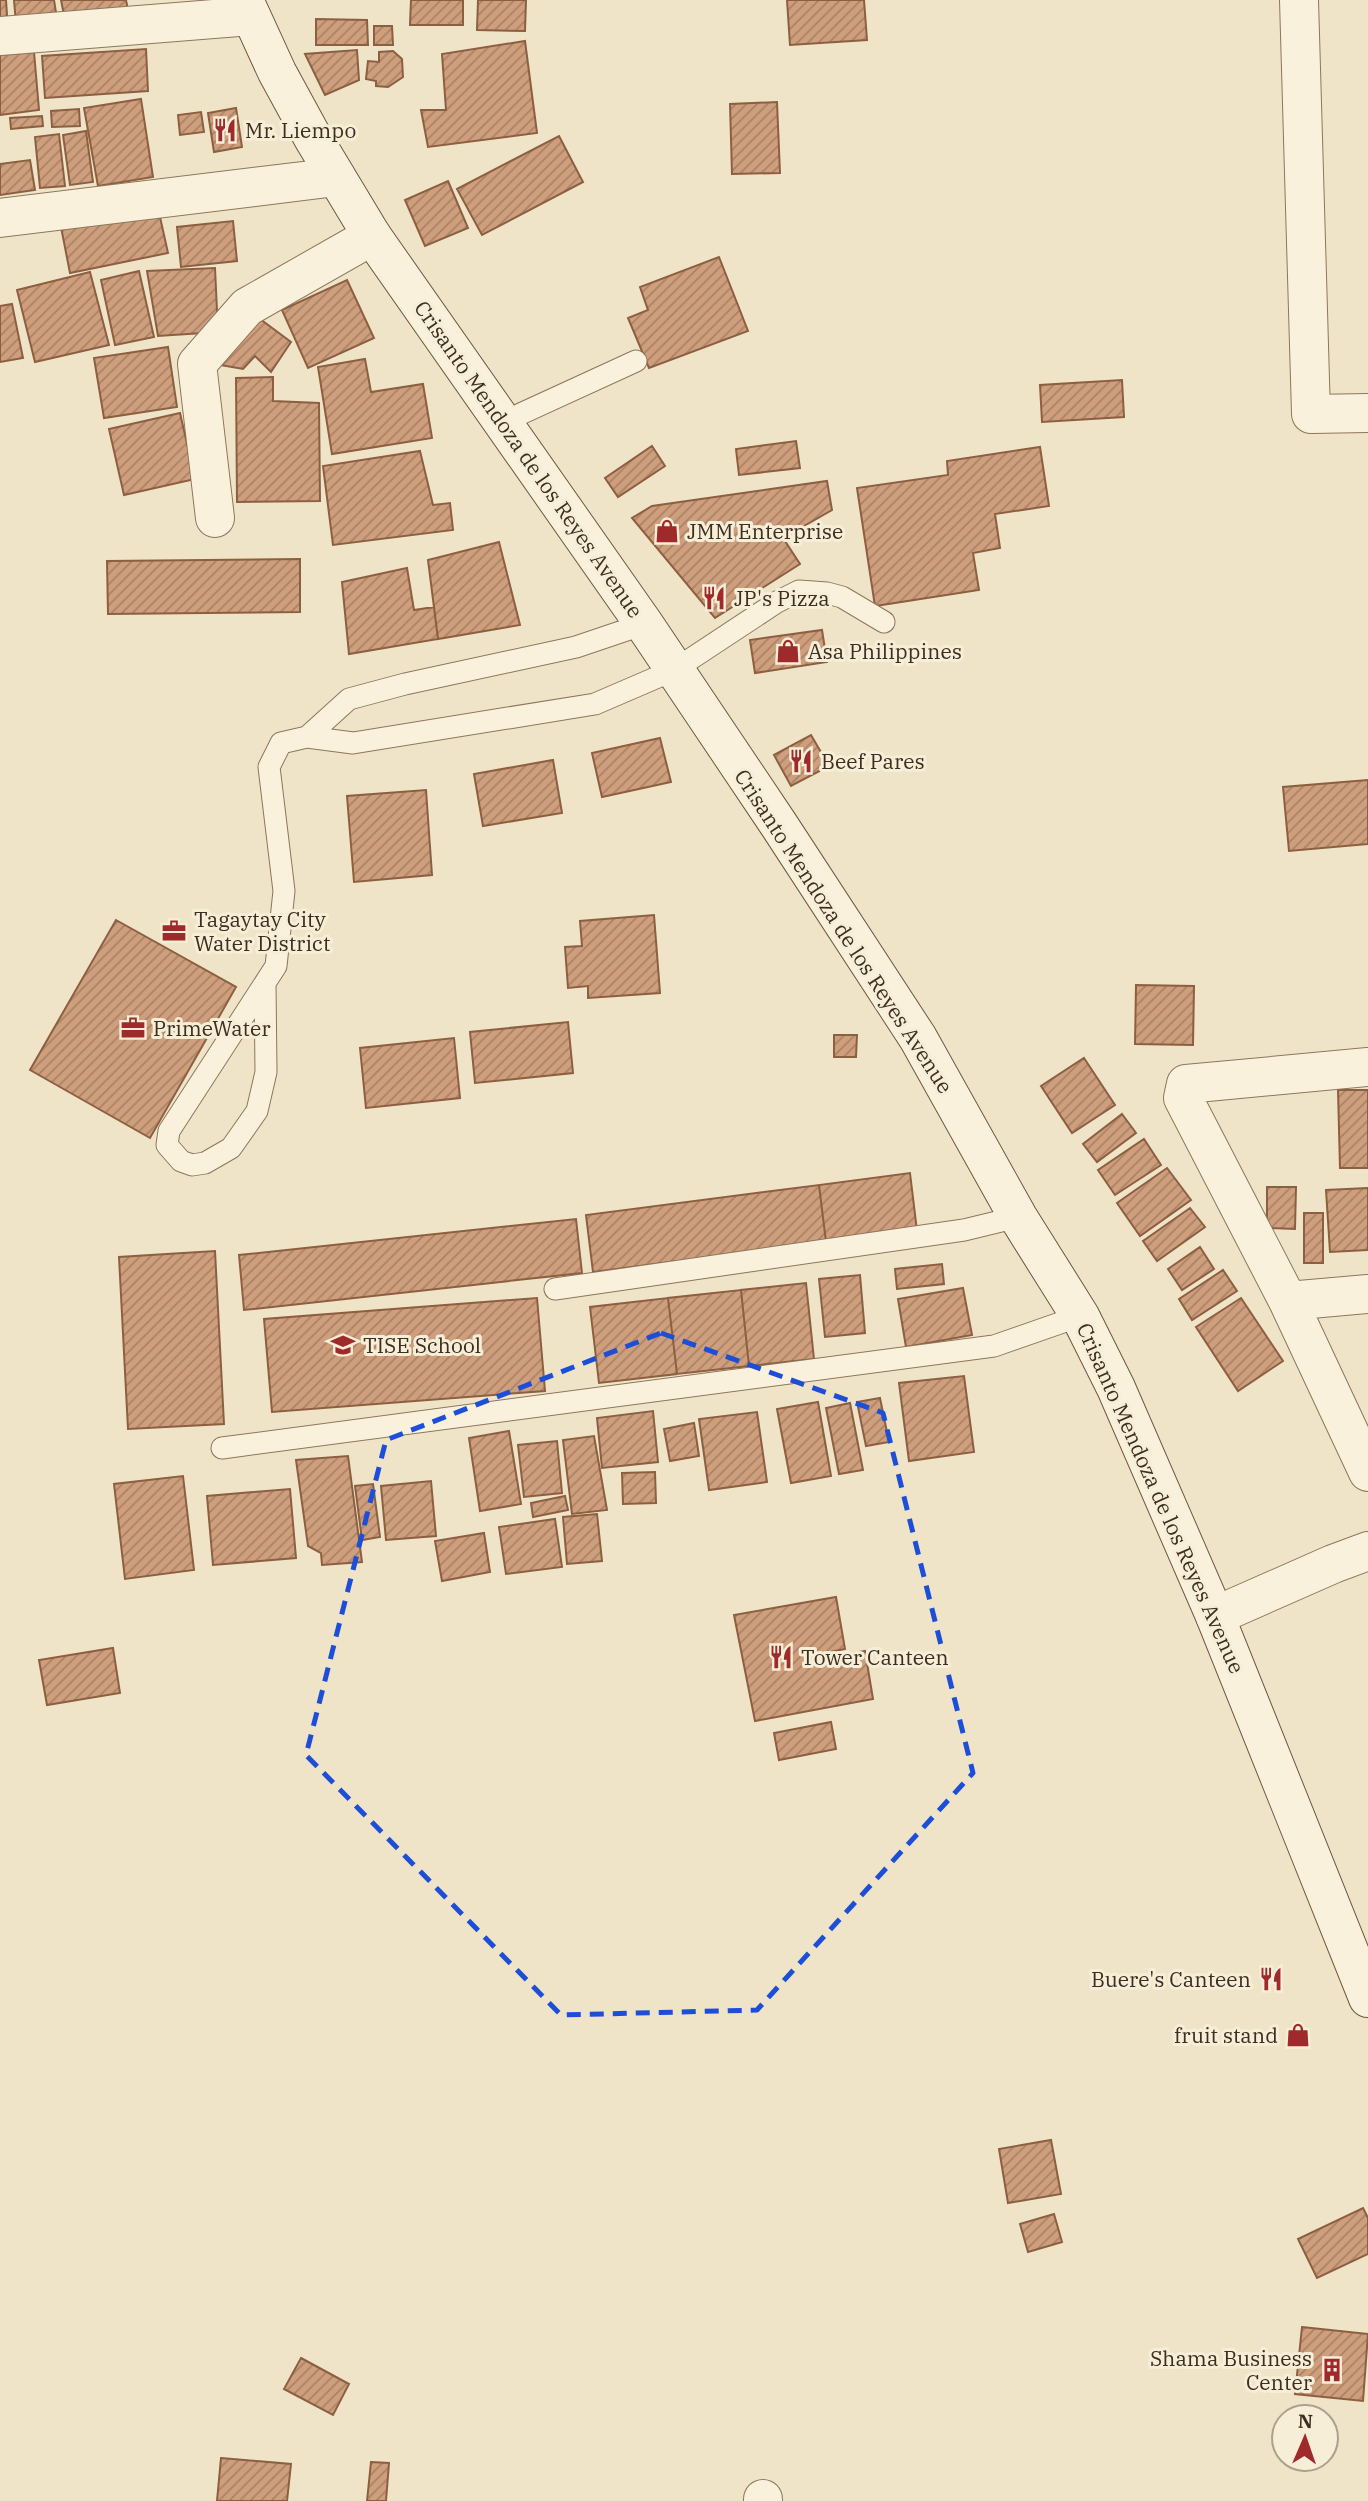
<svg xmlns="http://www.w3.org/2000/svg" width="1368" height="2501" font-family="'IBM Plex Serif',serif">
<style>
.building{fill:url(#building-hatch);stroke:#8d5f41;stroke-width:2}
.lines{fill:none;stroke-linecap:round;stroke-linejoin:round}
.lane-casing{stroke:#8d765c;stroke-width:23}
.street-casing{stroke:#8d765c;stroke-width:40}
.secondary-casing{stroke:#6f573f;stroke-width:40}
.lane{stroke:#faf1dc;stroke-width:21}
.street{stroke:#faf1dc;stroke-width:38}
.secondary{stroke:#faf1dc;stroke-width:38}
.marked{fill:none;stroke:#1d4ed8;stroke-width:5;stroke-dasharray:14 9;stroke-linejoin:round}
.labels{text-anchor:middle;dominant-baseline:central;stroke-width:6;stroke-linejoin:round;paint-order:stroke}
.poi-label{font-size:21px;fill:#3d2e20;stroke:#f7eed8;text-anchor:start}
.street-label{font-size:21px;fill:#3d2e20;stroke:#f7eed8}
</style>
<defs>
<pattern id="building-hatch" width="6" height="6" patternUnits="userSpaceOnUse" patternTransform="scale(1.75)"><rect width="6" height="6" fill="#cf9f7d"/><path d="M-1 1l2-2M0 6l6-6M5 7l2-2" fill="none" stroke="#a98266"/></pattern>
</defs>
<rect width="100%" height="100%" fill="#f0e4c8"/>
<path class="building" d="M0,0H6L8,30H0Z
M14,0H54L57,19L16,24Z
M61,0H126L128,10L65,20Z
M411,0H463V25H410Z
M478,0H526L525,31L477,30Z
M787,0H864L867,40L790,45Z
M316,19L367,20L368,45H316Z
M374,26H392L393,45H374Z
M525,41L537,133L428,147L421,110H446L442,54Z
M146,49L148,91L45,98L42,56Z
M357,50L359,80L325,95L305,54Z
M393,51L402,59L403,77L388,87L376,86V81L366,79L368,61L379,62V52Z
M34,52L39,110L0,115V54Z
M141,99L153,177L98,186L84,108Z
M777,102L780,173L732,174L730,104Z
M236,108L242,147L214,152L208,113Z
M79,109L80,126L52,127L51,111Z
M201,112L204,132L180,135L178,115Z
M42,116L43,126L11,129L10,118Z
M86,131L93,182L70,185L63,135Z
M59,134L65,186L40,188L35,137Z
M559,136L583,182L482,235L457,189Z
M30,160L35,190L0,195V164Z
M448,181L468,228L425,246L405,200Z
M158,208L168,253L70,273L61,227Z
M233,221L237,261L181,267L177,227Z
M719,257L748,331L649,368L628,318L648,310L640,287Z
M215,268L218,332L158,336L147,271Z
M139,271L154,337L115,345L101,280Z
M90,272L109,345L35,362L17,290Z
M347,280L374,338L308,368L282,310Z
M12,304L23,358L0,362V306Z
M252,313L291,342L271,372L255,356L243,369L215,364Z
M168,347L177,407L104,418L94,358Z
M365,359L371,392L423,384L432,438L332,454L318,367Z
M273,377V401L319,403L320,501L237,502L236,378Z
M1122,380L1124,417L1042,422L1040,385Z
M180,413L195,479L124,495L109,429Z
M796,441L800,468L739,475L736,449Z
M652,446L665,466L618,497L605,478Z
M1040,447L1049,506L995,514L1000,548L973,553L979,590L875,606L857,488L948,475L947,461Z
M420,451L433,505L450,503L453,530L333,545L323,466Z
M827,481L832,510L783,538L800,564L715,618L632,518L652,506Z
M499,542L520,625L438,639L428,560Z
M300,559V612L108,614L107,561Z
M407,568L414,610L434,607L438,639L349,654L342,582Z
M822,630L827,662L755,673L750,640Z
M811,735L829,766L791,786L774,755Z
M660,738L671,782L602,797L592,753Z
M553,760L562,813L483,826L474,774Z
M1368,780V844L1289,851L1283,787Z
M426,790L432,875L354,882L347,796Z
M654,915L660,993L588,998V986L568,988L565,947L582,946L580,921Z
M116,920L236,987L150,1138L30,1070Z
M1136,985L1194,986L1193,1045L1135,1044Z
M568,1022L573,1073L475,1083L470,1032Z
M834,1035H857L856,1057H834Z
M454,1038L460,1098L366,1108L360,1048Z
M1084,1058L1115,1105L1072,1133L1041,1086Z
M1338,1090H1368V1168H1340Z
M1122,1114L1136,1133L1097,1162L1083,1144Z
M1144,1139L1161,1165L1115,1195L1098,1170Z
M1167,1168L1191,1200L1140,1236L1117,1203Z
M910,1173L917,1231L826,1242L819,1185Z
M819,1185L826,1242L593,1272L586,1215Z
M1267,1187H1296L1295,1229L1267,1228Z
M1368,1188V1250L1330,1252L1326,1190Z
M1190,1208L1205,1227L1157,1261L1143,1241Z
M1304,1213H1323V1263H1304Z
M576,1219L582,1273L244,1310L239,1255Z
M1200,1247L1214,1269L1182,1290L1168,1269Z
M215,1251L224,1424L128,1429L119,1257Z
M942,1264L944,1284L897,1289L895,1269Z
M1223,1270L1237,1291L1192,1320L1179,1299Z
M860,1275L865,1333L825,1337L819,1279Z
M806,1283L814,1359L749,1366L741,1290Z
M963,1288L972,1335L906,1347L898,1299Z
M741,1290L749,1366L677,1374L668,1298Z
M537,1298L545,1391L272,1412L264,1319Z
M668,1298L677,1374L599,1383L590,1307Z
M1241,1298L1283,1361L1238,1391L1196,1327Z
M964,1376L974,1452L909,1461L899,1383Z
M880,1398L889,1442L866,1446L857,1402Z
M818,1402L831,1476L791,1483L777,1409Z
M850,1403L863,1470L839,1474L826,1408Z
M653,1411L658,1462L602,1468L597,1418Z
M757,1412L767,1482L709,1490L699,1419Z
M694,1423L699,1456L670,1461L664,1429Z
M509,1431L521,1504L480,1511L469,1438Z
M594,1436L607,1510L572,1514L563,1440Z
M557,1441L562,1493L524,1497L518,1445Z
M348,1456L362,1562L322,1565L321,1553L308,1546L296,1460Z
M655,1472L656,1503L623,1504L622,1473Z
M183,1476L194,1570L125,1579L114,1484Z
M431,1481L436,1536L386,1540L381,1486Z
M373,1484L380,1537L362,1540L355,1486Z
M290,1489L296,1558L213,1565L207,1496Z
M565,1496L568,1510L533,1517L531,1503Z
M597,1514L602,1561L567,1564L563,1517Z
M555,1519L562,1567L506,1574L499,1527Z
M484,1533L490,1572L442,1581L435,1541Z
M836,1597L845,1649L820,1654V1659L865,1651L873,1699L755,1721L734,1615Z
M113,1648L120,1693L47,1705L39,1660Z
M831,1722L836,1749L779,1760L774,1733Z
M1051,2140L1061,2194L1008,2203L999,2149Z
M1363,2208L1368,2218V2254L1317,2278L1298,2239Z
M1054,2214L1062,2242L1028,2252L1020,2224Z
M1302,2327L1368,2334L1363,2401L1295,2394Z
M301,2358L349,2384L333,2415L284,2389Z
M221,2458L291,2464L287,2501H217Z
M371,2462L389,2463L386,2501H367Z"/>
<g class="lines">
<g class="lane-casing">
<path id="lane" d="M503,422L636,361
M307,737L349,699L405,684L576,647L644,624
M265,983L266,1072L257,1111L231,1148L205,1163L192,1165L181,1161L167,1145L169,1131L276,966L284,891L269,767L281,743L307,737L353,743L595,704L674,670L777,602L799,591L827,593L842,597L884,622
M555,1289L964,1230L1018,1217
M222,1448L994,1346L1080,1316"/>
</g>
<g class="street-casing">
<path id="street" d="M1299,0L1311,414L1368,413
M0,36L251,16
M0,218L336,177
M215,518L197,364L247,307L372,236
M1368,1067L1186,1084L1183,1098L1288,1301L1368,1472
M1288,1301L1368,1294
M1215,1616L1333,1564L1368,1551
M763,2501V2499"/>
</g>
<g class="secondary-casing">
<path id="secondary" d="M244,0L277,72L313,138L372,236L644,624L779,825L918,1038L1018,1217L1080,1316L1116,1388L1215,1616L1368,1998"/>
</g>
<use href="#lane" class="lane"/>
<use href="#street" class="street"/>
<use href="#secondary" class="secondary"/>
</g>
<path class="marked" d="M661,1333L883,1413L973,1773L757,2010L561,2015L306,1755L386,1440Z"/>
<defs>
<g id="restaurant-bare" transform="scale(1.89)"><path d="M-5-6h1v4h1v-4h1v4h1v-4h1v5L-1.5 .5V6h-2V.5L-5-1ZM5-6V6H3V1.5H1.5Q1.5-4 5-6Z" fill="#9e2a2b" stroke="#f7eed8" stroke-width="2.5" paint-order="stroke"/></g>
<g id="shop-bare" transform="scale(1.89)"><path d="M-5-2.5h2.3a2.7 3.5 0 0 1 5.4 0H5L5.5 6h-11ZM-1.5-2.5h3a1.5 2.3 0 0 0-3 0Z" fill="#9e2a2b" stroke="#f7eed8" stroke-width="2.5" paint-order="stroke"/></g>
<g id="office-bare" transform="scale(1.89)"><path d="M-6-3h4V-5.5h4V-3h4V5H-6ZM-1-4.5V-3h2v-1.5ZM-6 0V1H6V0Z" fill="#9e2a2b" stroke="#f7eed8" stroke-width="2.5" paint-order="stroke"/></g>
<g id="school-bare" transform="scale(1.89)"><path d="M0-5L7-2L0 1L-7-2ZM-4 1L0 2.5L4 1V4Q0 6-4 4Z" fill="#9e2a2b" stroke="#f7eed8" stroke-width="2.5" paint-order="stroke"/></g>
<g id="building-bare" transform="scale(1.89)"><path d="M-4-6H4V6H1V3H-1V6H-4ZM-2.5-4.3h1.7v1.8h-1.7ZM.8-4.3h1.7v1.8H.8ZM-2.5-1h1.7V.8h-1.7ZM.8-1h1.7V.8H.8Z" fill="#9e2a2b" stroke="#f7eed8" stroke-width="2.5" paint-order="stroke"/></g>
</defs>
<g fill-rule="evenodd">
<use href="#restaurant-bare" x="225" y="130"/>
<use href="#shop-bare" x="667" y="531"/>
<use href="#restaurant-bare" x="714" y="598"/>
<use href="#shop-bare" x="788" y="651"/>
<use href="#restaurant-bare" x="801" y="761"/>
<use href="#office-bare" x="174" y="931"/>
<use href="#office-bare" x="133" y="1028"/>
<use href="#school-bare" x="343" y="1345"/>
<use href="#restaurant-bare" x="781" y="1657"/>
<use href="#restaurant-bare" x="1271" y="1979"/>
<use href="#shop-bare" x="1298" y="2035"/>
<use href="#building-bare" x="1332" y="2370"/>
</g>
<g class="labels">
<g class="poi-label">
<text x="245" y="130">Mr. Liempo</text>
<text x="687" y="531">JMM Enterprise</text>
<text x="734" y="598">JP's Pizza</text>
<text x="808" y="651">Asa Philippines</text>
<text x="821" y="761">Beef Pares</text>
<text x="194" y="919">Tagaytay City<tspan x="194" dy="24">Water District</tspan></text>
<text x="153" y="1028">PrimeWater</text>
<text x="363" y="1345">TISE School</text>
<text x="801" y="1657">Tower Canteen</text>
<text x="1251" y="1979" text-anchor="end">Buere's Canteen</text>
<text x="1278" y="2035" text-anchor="end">fruit stand</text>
<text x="1312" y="2358" text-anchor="end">Shama Business<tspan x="1312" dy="24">Center</tspan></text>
</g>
<g class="street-label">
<text transform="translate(529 459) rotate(55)">Crisanto Mendoza de los Reyes Avenue</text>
<text transform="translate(844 931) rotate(57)">Crisanto Mendoza de los Reyes Avenue</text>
<text transform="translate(1161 1498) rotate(66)">Crisanto Mendoza de los Reyes Avenue</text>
</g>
</g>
<g transform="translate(1305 2438) rotate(2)"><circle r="33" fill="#f7eed8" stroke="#ada18e" stroke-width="2"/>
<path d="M0-5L12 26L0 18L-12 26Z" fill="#9e2a2b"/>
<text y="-10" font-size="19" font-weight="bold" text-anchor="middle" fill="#3d2e20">N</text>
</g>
</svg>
